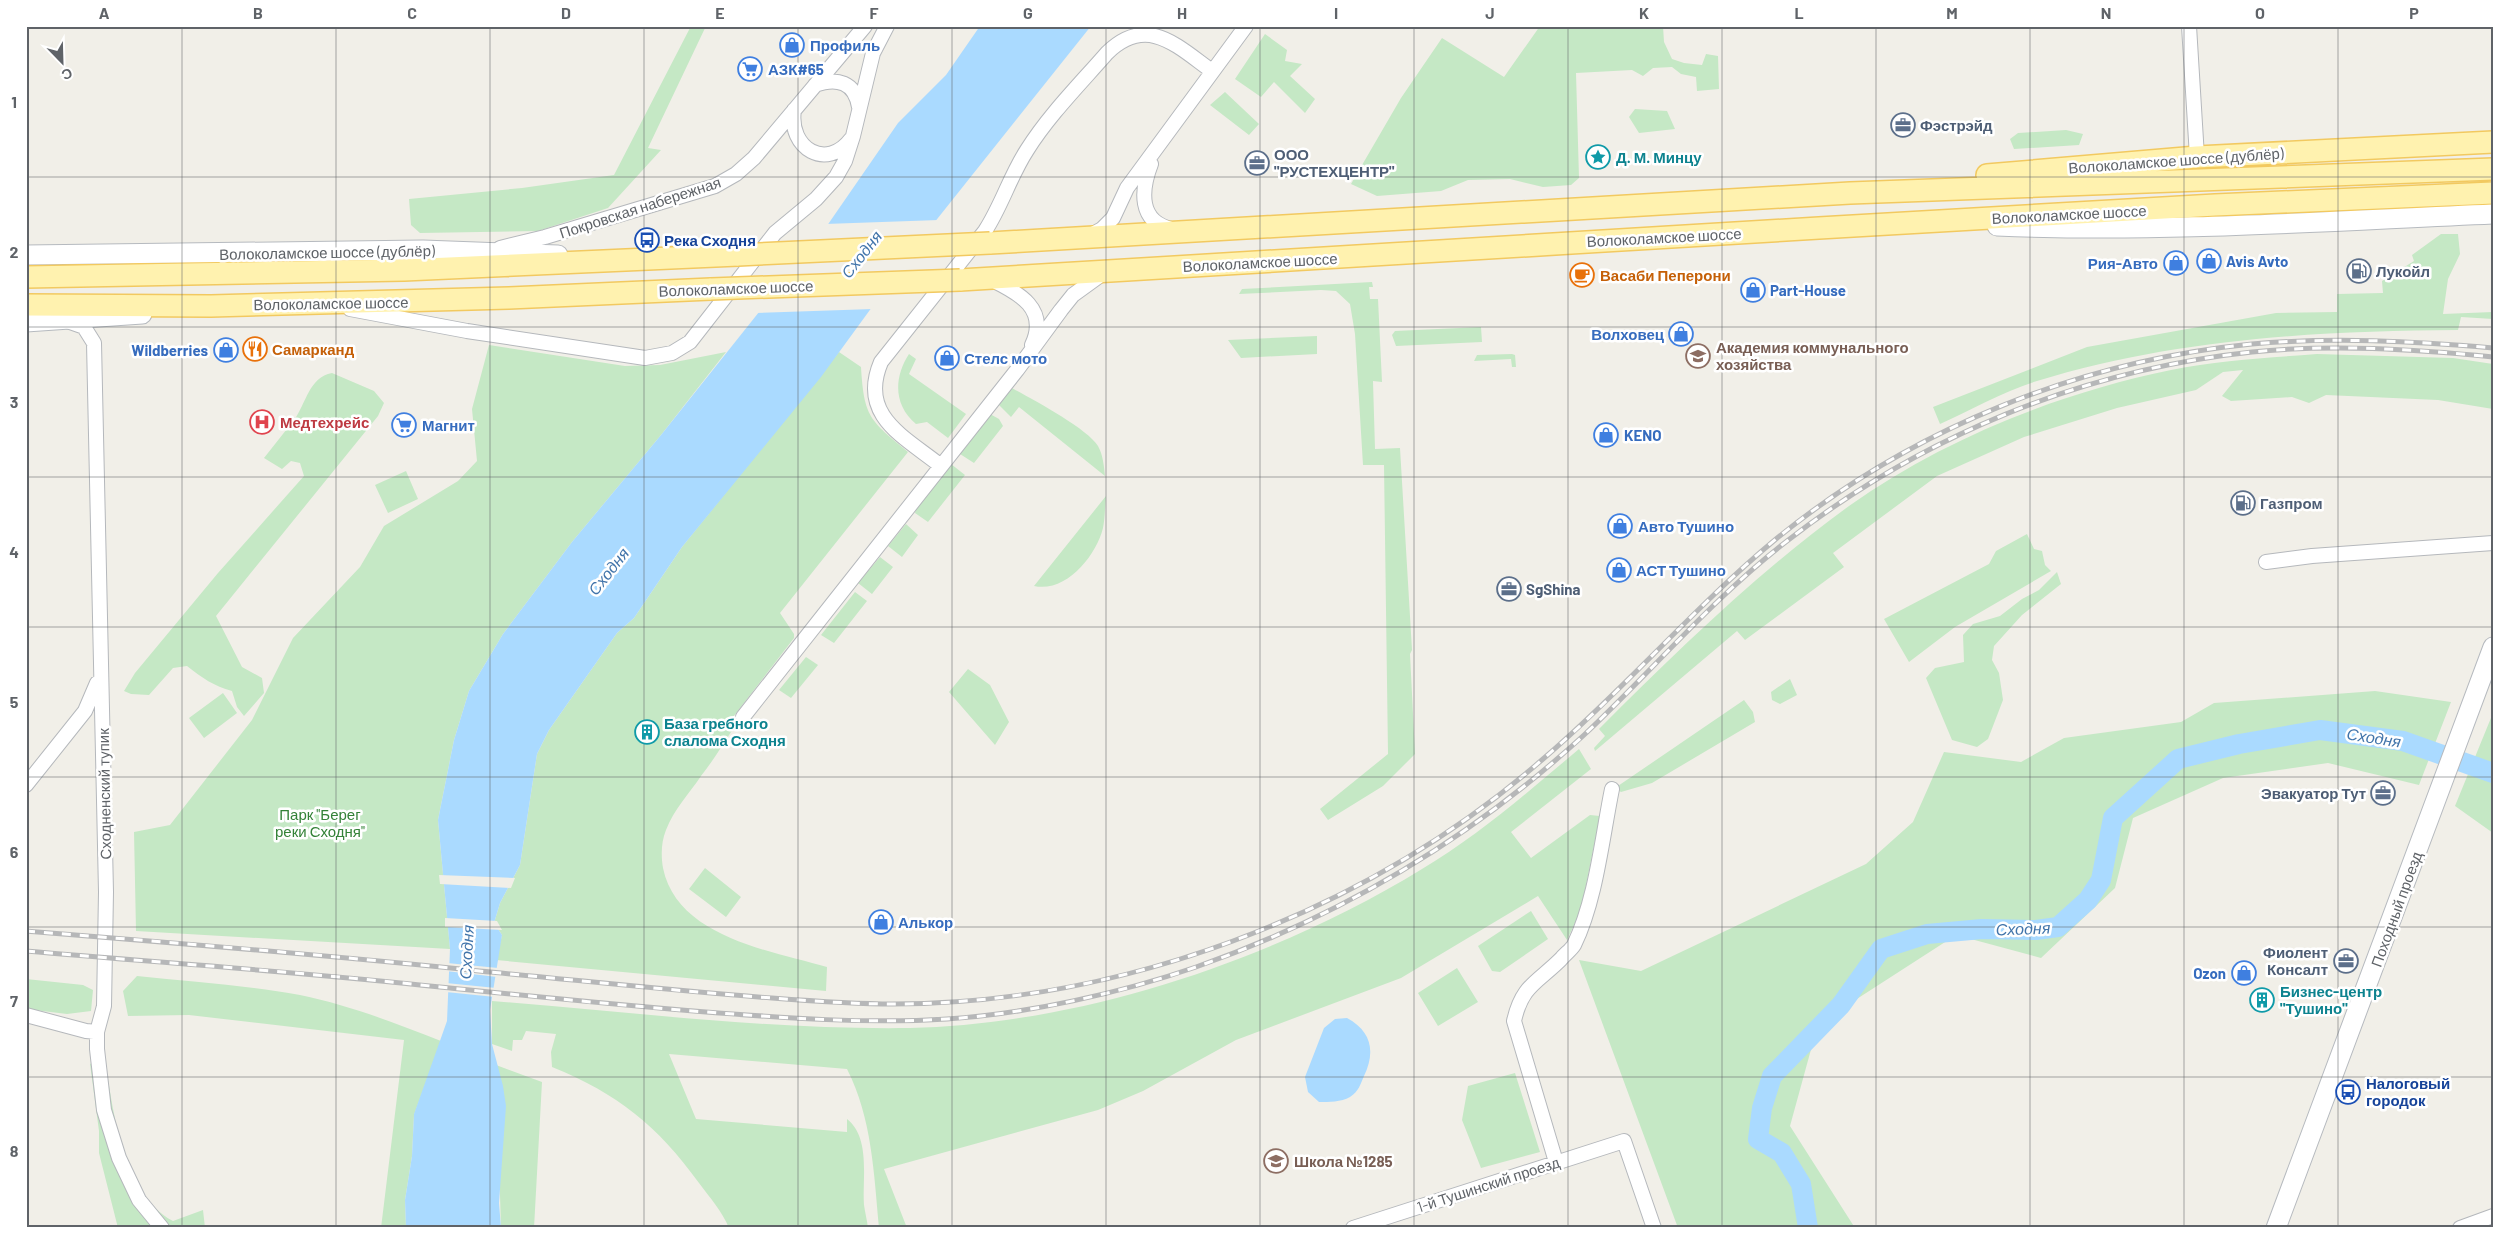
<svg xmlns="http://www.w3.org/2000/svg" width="2519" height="1254" font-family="Barlow,sans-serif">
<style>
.green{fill:#c5e8c5}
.water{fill:#aadaff}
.pier{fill:#f1efe8}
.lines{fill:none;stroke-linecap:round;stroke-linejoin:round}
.river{stroke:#aadaff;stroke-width:20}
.street-casing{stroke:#b5b8bc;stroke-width:16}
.secondary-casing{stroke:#b6babf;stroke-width:21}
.primary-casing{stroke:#f2c960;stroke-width:24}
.street{stroke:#fff;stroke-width:14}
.secondary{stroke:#fff;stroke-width:19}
.primary{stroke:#fff2af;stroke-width:21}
.rail-casing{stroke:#b6b7b8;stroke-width:5}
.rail{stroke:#fff;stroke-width:3;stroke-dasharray:9;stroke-linecap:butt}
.primary-bridge-casing{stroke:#f2c960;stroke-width:24;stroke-linecap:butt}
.primary-bridge{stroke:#fff2af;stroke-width:21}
.grid{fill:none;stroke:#5f6368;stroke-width:1;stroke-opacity:0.55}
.labels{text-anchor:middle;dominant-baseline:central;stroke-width:5;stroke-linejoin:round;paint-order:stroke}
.shop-label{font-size:15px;font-weight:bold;fill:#366cbe;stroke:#fff;text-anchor:start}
.service-label{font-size:15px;font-weight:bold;fill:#4e5e75;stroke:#fff;text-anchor:start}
.culture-label{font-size:15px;font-weight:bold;fill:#0d838f;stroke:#fff;text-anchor:start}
.street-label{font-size:15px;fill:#5f6368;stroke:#fff}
.transit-label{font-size:15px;font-weight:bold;fill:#164399;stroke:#fff;text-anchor:start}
.food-label{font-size:15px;font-weight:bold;fill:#c56008;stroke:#fff;text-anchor:start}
.education-label{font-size:15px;font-weight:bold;fill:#785e54;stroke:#fff;text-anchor:start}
.health-label{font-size:15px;font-weight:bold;fill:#be3a42;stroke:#fff;text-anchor:start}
.park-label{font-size:15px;fill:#348238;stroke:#fff}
.water-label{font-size:16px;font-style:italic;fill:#4174aa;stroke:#fff}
.neatline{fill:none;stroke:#5f6368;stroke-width:2}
.grid-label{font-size:16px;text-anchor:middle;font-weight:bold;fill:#5f6368}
</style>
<rect width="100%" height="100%" fill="#f1efe8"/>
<path class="green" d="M691,26H706L648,148L661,150L608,208L538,231L420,233L411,225L409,199L522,188L614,175Z
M1540,26H1663L1664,42L1672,59L1684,63L1702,65L1706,54L1718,56L1719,89L1697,91L1696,77L1681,74L1672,67L1653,68L1643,76L1632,70L1576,73L1579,178L1571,185L1543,187L1510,179L1468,180L1441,191L1377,196L1351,184L1401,98L1442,38L1504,77Z
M1265,34L1287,50L1285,61L1302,64L1290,76L1315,99L1305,113L1274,82L1261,97L1235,79Z
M1225,92L1259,124L1249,135L1210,105Z
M1635,109L1667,111L1675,129L1639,133L1629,117Z
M2066,130L2083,134L2079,145L2014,149L2010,139L2018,133Z
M2441,234H2458L2460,254L2448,279L2443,314L2493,312V319L2461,317L2458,330C2315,331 2174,339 2037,381C2004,391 1971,410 1940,424L1933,407L2087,347L2276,313L2337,312V294L2383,293L2382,281L2414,261L2412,255Z
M1372,282L1373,287H1369L1370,299H1378L1382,382L1373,381L1375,449L1400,448L1412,650L1410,654L1415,754L1383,786L1328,820L1320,809L1388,754L1384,465H1363L1355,334L1350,304L1336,291L1321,290L1239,294L1242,289Z
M1481,327L1482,342L1396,346L1392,335L1395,331Z
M1317,336V354L1241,358L1228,340Z
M489,345L625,366L660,365L726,352L661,435L572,542L503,634L469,691L454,740L438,820L450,949L136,931L134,832L170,825L252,720L293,638L360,567L384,526L458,481L477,461L472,409Z
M839,352L861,367C864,418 870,420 908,452L780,613L794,634V638L730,721L733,729C723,744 713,761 701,776C689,794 674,809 666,830C661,842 661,856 663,868C677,937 771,951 827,967L826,991L496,960L502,935L494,923L500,903L520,865L537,754L549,730L617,633L634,618L682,547Z
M909,354L916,359L909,374L966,414L948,438L927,422L916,424C893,405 894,377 909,354Z
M1512,354L1515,355L1516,367H1512L1511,359L1474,361L1477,355Z
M2317,354L2453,358L2493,364V409L2438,400L2326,395L2309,403L2292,397L2231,401L2222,396L2243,370L2223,372L2196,390L2117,408L2024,437L1937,476L1833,553L1844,567L1745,640L1737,631L1595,751L1594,748L1605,736L1599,729C1678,650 1758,572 1849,506C1943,439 2059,393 2171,370C2219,360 2268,358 2317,354Z
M332,373L374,391L384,403L378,416L216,616L242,667L262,678L264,693L244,716L237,707L232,691C214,686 202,678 187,666L173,668L149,695L131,694L124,691L135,673L218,573L304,476L300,463L291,461L282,469L264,458C274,445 284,433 294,420C306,404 309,377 332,373Z
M1010,387C1030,398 1087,428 1098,446C1103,455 1104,466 1105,476L1019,407L1011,417L997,403Z
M990,414L999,419L1003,426L974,463L960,454Z
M951,464L965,475L928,522L915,513L916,508Z
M406,471L418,499L388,513L375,485Z
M1106,496C1105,506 1105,518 1103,528C1096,556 1066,593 1034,586Z
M906,524L918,535L902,557L888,546Z
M2027,534L2034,549L2042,551L2045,565L2051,571L1955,627L1909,662L1884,619L1989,564L1996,551Z
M880,557L893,567L872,594L858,583Z
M2057,572L2061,584L2022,615L1994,646L1992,660L1999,673L2003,700L1988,739L1977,747L1952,740L1926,678L1935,668L1964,662L1963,635L1973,624L2000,616L2022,599L2039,590Z
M855,592L867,601L834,643L821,635Z
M806,657L818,665L791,698L779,690Z
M968,669L990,685L1009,722L995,745L949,692Z
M1790,679L1797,695L1780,704L1772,700L1771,692Z
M2375,691L2451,702L2419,785L2328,763L2223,778L2133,818L2115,888L2041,958L1956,935L1818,1024L1790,1126L1855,1228H1678L1579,960L1641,971L1866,864L1913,822L1944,752L2021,762L2064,738L2181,722L2214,703Z
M223,693L237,713L204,738L189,718Z
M1744,700L1753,712L1755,722L1652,783L1621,792L1615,788Z
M2493,713V833L2455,806Z
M1579,749L1591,769L1511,832L1531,858L1590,815L1600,816L1581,910L1567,940L1538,896L1401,978L1236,1040L1143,1091L1098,1110L884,1169L907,1228H879C874,1174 872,1118 847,1069L669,1054L696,1119L847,1132V1119C871,1138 862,1179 864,1205C865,1212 867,1220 868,1228H729C722,1211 710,1198 699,1183C657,1125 618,1094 552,1067L551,1052L556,1034L526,1031L522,1040H513L512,1051L492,1044V1001C631,1012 770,1030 910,1028C1084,1024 1275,959 1422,869C1479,835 1529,791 1579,749Z
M705,868L741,897L726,917L689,889Z
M1531,911L1548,939L1500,972L1492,971L1478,946Z
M1457,968L1478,1002L1438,1026L1418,993Z
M137,976C191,982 246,985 300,995C349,1005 395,1023 441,1041L414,1115L412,1156L405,1200L406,1228H381L404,1040L189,1015L128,1016L123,991Z
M26,979L83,985L93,990L91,1011L67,1014L26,1009Z
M104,1056C114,1110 120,1192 173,1221L203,1210L205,1228H118L99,1153V1131L90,1064Z
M496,1065L542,1082L534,1228H501Z
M1515,1073L1540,1152L1481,1168L1462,1120L1468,1086Z"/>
<path class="water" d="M980,26H1091L926,233L821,377L682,547L634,618L617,633L549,730L537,754L520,865L500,903L494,923L502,935L490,1010L492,1044L503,1086L506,1106L499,1203L501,1228H406L405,1200L412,1156L414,1114L447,1021L450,949L438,820L454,740L469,691L503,634L572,542L661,435L822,233L898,123L946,75Z
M1347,1018C1371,1031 1376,1051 1364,1076C1360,1085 1359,1091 1350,1097C1341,1102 1329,1102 1319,1102L1308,1092L1305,1077L1324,1028L1335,1019Z"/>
<path class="pier" d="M939,220L873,309L754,313L825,224Z
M439,875L515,878L511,888L440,884Z
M445,918L497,921L502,930L445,927Z
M447,963L498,968L497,977L446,971Z
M446,983L496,988L495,997L446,992Z"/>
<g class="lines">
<path class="river" d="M1808,1228L1801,1184L1782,1153L1758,1139L1762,1108L1772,1076L1841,1005L1881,949L1927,934L1982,929L2036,930L2058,927L2088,900L2101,880L2113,818L2178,759L2239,744L2320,730L2403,741L2493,773"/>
<g class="street-casing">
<path id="street" d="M2189,26L2197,157
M815,85C837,77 855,82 859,107
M794,110C788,149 827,171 851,139
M1151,164C1141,190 1138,222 1172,229
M1091,235L1102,229L1113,218L1127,188L1246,26
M500,248L545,237L715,186L736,174L754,158L865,26
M992,280C1019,293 1049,309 1032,345
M350,309L467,331L645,358L672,353L690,342L775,233L816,199L836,177L845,161L853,136L873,53L887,26
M67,321L84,327L94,343L106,892L104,1006L97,1032V1049L104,1110L119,1158L139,1200L162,1228
M941,466C905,437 858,416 881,362L985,231C1002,205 1010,176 1027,150C1049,115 1080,84 1107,53C1147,14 1177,46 1212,71
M2266,562L2312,556L2493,543
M743,717L1017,370L1061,310L1073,295L1102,274
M26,785L85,711L97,683
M26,1015L86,1031L97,1032
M1556,1162L1514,1021C1522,985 1537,983 1561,959C1565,954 1571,950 1574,945C1596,900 1602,838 1612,789
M1353,1228L1624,1141L1654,1228
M2460,1228L2493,1216"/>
</g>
<g class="secondary-casing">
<path id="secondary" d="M1997,226C2162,233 2328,221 2493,214
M26,255L423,250L558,255
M26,322L142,314
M2276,1228L2493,647"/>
</g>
<g class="primary-casing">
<path id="primary" d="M1987,175L2197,157L2493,142
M990,243L1850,193L2493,169
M26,277L404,270L738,255
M960,280L1819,228L2215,205L2493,193
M26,305L211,306L509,298L711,289"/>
</g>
<use href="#street" class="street"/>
<use href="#secondary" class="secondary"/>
<use href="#primary" class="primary"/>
<g class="rail-casing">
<path id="rail" d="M26,931C177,943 329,955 479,971C577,980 674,991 772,998C812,1001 853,1004 893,1004C1008,1004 1125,981 1233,941C1346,899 1452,838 1543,759C1624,690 1694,607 1776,539C1911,429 2079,361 2252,344C2333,337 2413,341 2493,348
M26,951C164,963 302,972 440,987C529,996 617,1005 706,1012C786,1018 867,1024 947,1019C1026,1014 1121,993 1196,967C1339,917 1472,838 1584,735C1652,671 1713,598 1787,541C1922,436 2082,370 2252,352C2332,344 2413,349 2493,357"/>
</g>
<use href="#rail" class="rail"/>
<g class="primary-bridge-casing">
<path id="primary-bridge" d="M738,255L990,243
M711,289L960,280"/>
</g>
<use href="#primary-bridge" class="primary-bridge"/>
</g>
<path class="grid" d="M182,26V1228M336,26V1228M490,26V1228M644,26V1228M798,26V1228M952,26V1228M1106,26V1228M1260,26V1228M1414,26V1228M1568,26V1228M1722,26V1228M1876,26V1228M2030,26V1228M2184,26V1228M2338,26V1228M26,177H2493M26,327H2493M26,477H2493M26,627H2493M26,777H2493M26,927H2493M26,1077H2493"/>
<defs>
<g id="shop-ring" transform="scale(1.25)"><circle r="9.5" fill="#fff" stroke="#3f7fe0" stroke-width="1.5"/><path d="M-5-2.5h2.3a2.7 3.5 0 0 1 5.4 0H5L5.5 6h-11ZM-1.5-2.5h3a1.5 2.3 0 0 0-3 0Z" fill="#3f7fe0"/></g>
<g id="supermarket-ring" transform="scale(1.25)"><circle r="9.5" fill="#fff" stroke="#3f7fe0" stroke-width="1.5"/><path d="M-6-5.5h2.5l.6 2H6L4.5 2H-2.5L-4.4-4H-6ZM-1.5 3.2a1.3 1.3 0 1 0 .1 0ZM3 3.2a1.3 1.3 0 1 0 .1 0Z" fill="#3f7fe0"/></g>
<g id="office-ring" transform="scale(1.25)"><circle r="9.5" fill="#fff" stroke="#5c6f8a" stroke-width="1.5"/><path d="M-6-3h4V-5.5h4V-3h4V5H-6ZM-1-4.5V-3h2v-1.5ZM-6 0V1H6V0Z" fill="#5c6f8a"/></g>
<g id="sight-ring" transform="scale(1.25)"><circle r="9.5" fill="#fff" stroke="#0f9aa8" stroke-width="1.5"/><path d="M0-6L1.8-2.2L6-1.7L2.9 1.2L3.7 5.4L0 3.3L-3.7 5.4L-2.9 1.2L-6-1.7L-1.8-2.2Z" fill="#0f9aa8"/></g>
<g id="bus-ring" transform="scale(1.25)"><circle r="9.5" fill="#fff" stroke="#1a4fb4" stroke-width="1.5"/><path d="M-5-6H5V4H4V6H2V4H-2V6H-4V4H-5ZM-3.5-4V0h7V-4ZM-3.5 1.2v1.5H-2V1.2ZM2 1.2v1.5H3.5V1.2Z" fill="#1a4fb4"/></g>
<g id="fuel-ring" transform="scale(1.25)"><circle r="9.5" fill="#fff" stroke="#5c6f8a" stroke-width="1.5"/><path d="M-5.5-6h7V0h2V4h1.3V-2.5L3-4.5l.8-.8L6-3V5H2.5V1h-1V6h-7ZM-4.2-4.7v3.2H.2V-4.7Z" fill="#5c6f8a"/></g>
<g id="cafe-ring" transform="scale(1.25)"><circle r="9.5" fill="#fff" stroke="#e8710a" stroke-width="1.5"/><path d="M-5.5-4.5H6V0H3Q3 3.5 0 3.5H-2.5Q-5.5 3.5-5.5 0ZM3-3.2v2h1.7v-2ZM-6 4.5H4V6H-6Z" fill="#e8710a"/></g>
<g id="restaurant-ring" transform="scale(1.25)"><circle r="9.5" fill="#fff" stroke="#e8710a" stroke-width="1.5"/><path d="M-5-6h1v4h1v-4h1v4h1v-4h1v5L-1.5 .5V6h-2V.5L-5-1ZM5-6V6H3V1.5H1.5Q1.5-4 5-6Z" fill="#e8710a"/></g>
<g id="university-ring" transform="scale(1.25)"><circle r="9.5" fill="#fff" stroke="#8d6e63" stroke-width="1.5"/><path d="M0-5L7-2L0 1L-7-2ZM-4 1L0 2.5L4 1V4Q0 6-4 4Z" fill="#8d6e63"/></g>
<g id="hospital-ring" transform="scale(1.25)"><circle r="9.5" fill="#fff" stroke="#e0444e" stroke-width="1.5"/><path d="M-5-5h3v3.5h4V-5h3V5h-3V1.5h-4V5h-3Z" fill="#e0444e"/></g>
<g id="building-ring" transform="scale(1.25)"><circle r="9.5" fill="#fff" stroke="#0f9aa8" stroke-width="1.5"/><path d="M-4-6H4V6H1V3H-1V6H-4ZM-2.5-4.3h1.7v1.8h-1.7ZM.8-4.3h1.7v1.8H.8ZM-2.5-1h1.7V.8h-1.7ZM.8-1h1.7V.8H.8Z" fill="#0f9aa8"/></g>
<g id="school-ring" transform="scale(1.25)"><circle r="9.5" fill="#fff" stroke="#8d6e63" stroke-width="1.5"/><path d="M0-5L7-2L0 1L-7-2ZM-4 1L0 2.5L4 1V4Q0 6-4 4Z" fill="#8d6e63"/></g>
</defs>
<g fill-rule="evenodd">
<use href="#shop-ring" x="792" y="45"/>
<use href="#supermarket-ring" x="750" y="69"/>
<use href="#office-ring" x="1903" y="125"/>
<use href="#sight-ring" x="1598" y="157"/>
<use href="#office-ring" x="1257" y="163"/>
<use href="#bus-ring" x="647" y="240"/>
<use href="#shop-ring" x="2209" y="261"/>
<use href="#shop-ring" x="2176" y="263"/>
<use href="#fuel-ring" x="2359" y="271"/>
<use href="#cafe-ring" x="1582" y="275"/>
<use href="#shop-ring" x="1753" y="290"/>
<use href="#shop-ring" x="1681" y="334"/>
<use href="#restaurant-ring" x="255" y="349"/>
<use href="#shop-ring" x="226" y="350"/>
<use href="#university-ring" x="1698" y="356"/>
<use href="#shop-ring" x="947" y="358"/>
<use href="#hospital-ring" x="262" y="422"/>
<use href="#supermarket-ring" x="404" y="425"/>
<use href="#shop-ring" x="1606" y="435"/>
<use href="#fuel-ring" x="2243" y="503"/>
<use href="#shop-ring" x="1620" y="526"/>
<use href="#shop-ring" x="1619" y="570"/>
<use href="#office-ring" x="1509" y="589"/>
<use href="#building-ring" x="647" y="732"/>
<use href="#office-ring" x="2383" y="793"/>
<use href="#shop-ring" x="881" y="922"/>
<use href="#office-ring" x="2346" y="961"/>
<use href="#shop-ring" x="2244" y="973"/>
<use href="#building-ring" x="2262" y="1000"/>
<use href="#bus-ring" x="2348" y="1092"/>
<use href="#school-ring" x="1276" y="1161"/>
</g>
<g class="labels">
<g class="shop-label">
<text x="810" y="45">Профиль</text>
<text x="768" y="69">АЗК#65</text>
<text x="2226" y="261">Avis Avto</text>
<text x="2158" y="263" text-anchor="end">Рия-Авто</text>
<text x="1770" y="290">Part-House</text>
<text x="1664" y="334" text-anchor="end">Волховец</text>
<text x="208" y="350" text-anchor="end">Wildberries</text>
<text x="964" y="358">Стелс мото</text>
<text x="422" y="425">Магнит</text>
<text x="1624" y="435">KENO</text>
<text x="1638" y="526">Авто Тушино</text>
<text x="1636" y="570">АСТ Тушино</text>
<text x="898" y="922">Алькор</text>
<text x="2226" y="973" text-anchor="end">Ozon</text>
</g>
<g class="service-label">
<text x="1920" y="125">Фэстрэйд</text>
<text x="1274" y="154">ООО<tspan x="1274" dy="17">"РУСТЕХЦЕНТР"</tspan></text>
<text x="2376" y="271">Лукойл</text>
<text x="2260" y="503">Газпром</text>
<text x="1526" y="589">SgShina</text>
<text x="2366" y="793" text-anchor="end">Эвакуатор Тут</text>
<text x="2328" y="952" text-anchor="end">Фиолент<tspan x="2328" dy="17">Консалт</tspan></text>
</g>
<g class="culture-label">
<text x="1616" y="157">Д. М. Минцу</text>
<text x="664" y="723">База гребного<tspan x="664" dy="17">слалома Сходня</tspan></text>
<text x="2280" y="991">Бизнес-центр<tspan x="2280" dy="17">"Тушино"</tspan></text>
</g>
<g class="street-label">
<text transform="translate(2176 160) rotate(-4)">Волоколамское шоссе (дублёр)</text>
<text transform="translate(640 207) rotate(-18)">Покровская набережная</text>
<text transform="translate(2069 214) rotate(-3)">Волоколамское шоссе</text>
<text transform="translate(1664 237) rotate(-3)">Волоколамское шоссе</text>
<text transform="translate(327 252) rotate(-1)">Волоколамское шоссе (дублёр)</text>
<text transform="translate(1260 262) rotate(-3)">Волоколамское шоссе</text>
<text transform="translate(736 288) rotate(-2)">Волоколамское шоссе</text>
<text transform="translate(331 303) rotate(-1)">Волоколамское шоссе</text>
<text transform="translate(104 794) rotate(-91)">Сходненский тупик</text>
<text transform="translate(2396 909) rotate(-70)">Походный проезд</text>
<text transform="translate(1488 1184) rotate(-18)">1-й Тушинский проезд</text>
</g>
<g class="transit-label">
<text x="664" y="240">Река Сходня</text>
<text x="2366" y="1083">Налоговый<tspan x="2366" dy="17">городок</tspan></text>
</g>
<g class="food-label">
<text x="1600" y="275">Васаби Пеперони</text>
<text x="272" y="349">Самарканд</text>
</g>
<g class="education-label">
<text x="1716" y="347">Академия коммунального<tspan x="1716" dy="17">хозяйства</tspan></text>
<text x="1294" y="1161">Школа №1285</text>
</g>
<g class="health-label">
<text x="280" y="422">Медтехрейс</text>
</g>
<g class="park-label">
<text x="320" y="814">Парк "Берег<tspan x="320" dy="17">реки Сходня"</tspan></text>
</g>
<g class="water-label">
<text transform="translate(861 254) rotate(-52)">Сходня</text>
<text transform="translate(608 571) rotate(-52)">Сходня</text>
<text transform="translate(2374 737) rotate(9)">Сходня</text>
<text transform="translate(2023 928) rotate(-2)">Сходня</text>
<text transform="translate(466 952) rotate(-87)">Сходня</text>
</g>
</g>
<rect width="2519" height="1254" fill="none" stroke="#ffffff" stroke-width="55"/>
<g transform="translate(62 62) rotate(157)" stroke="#ffffff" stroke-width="4" paint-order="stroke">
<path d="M0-4L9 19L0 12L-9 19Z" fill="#5f6368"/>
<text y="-8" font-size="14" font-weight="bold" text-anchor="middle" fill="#5f6368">С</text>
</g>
<rect x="28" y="28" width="2464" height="1198" class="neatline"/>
<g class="grid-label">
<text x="104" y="19">A</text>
<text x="258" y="19">B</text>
<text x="412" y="19">C</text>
<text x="566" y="19">D</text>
<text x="720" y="19">E</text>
<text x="874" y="19">F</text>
<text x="1028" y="19">G</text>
<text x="1182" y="19">H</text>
<text x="1336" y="19">I</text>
<text x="1490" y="19">J</text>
<text x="1644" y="19">K</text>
<text x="1799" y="19">L</text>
<text x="1952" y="19">M</text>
<text x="2106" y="19">N</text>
<text x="2260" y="19">O</text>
<text x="2414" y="19">P</text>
<text x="14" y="108">1</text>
<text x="14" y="258">2</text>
<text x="14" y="408">3</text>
<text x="14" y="558">4</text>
<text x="14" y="708">5</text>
<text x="14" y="858">6</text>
<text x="14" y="1007">7</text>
<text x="14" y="1157">8</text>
</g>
</svg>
